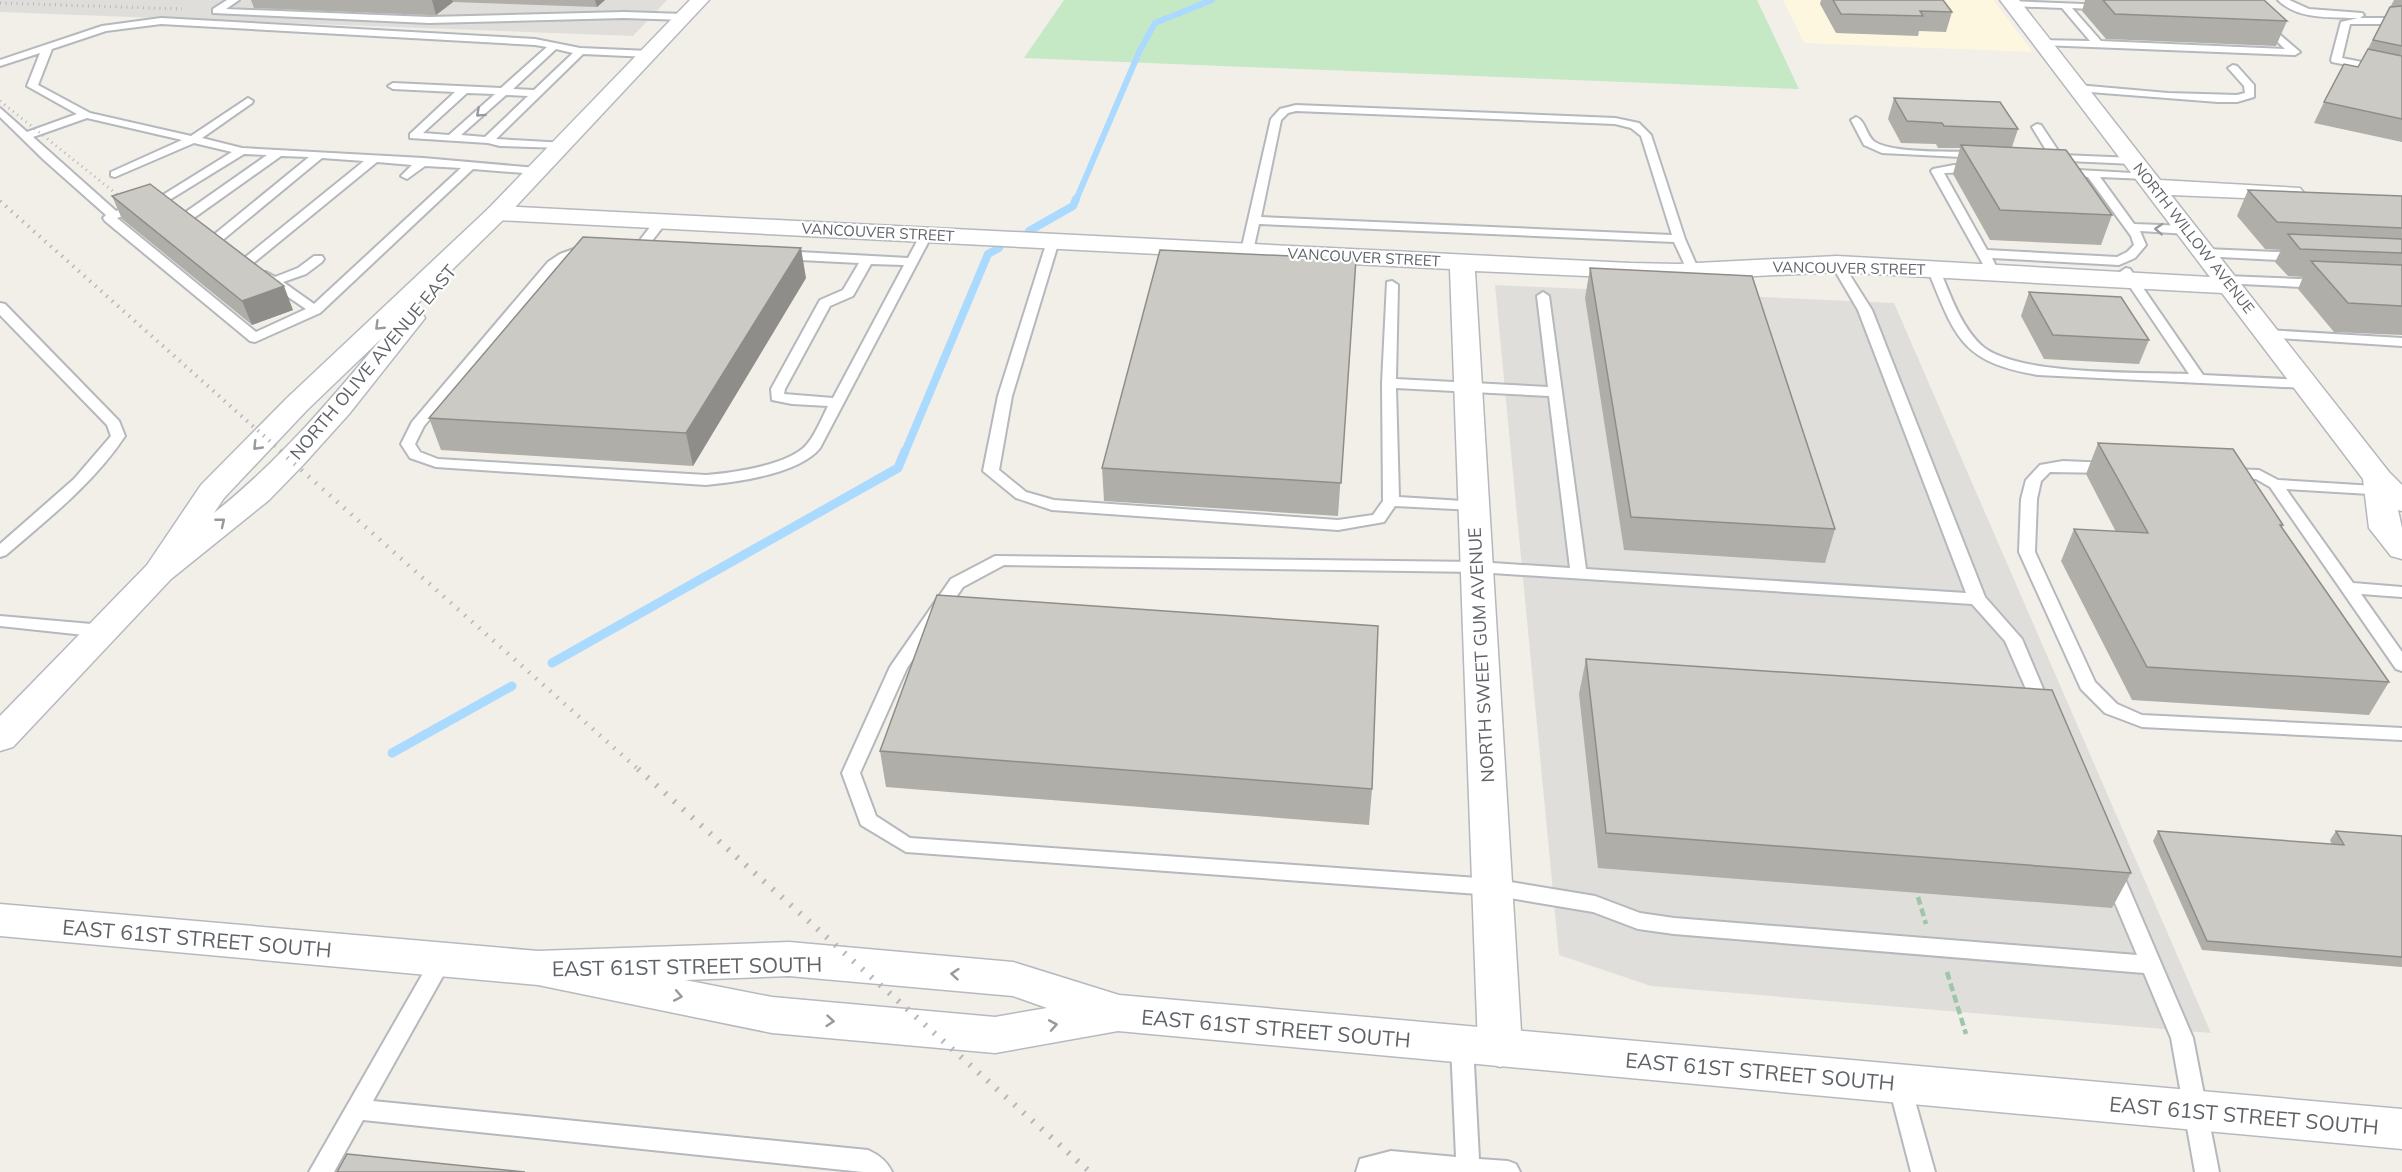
<svg xmlns="http://www.w3.org/2000/svg" width="2402" height="1172" font-family="Mulish,sans-serif">
<style>
.commercial{fill:#fef7e0}
.industrial{fill:#e0deda}
.green{fill:#c5e8c5}
.lines{fill:none;stroke-linecap:round;stroke-linejoin:round}
.stream-far2{stroke:#aadaff;stroke-width:6}
.stream-far1{stroke:#aadaff;stroke-width:8}
.stream{stroke:#aadaff;stroke-width:9}
.lane-casing{stroke:#b5b8bc;stroke-width:4}
.street-casing{stroke:#b5b8bc;stroke-width:3}
.secondary-casing{stroke:#b6babf;stroke-width:3}
.path{stroke:#9cc7a9;stroke-width:4.5;stroke-dasharray:8 4;stroke-linecap:butt}
.lane{fill:#fff;fill-rule:evenodd}
.street{fill:#fff;fill-rule:evenodd}
.secondary{fill:#fff;fill-rule:evenodd}
.rail-far3{stroke:#b6b7b8;stroke-width:3;stroke-dasharray:1 4.5;stroke-linecap:butt}
.rail-far2{stroke:#b6b7b8;stroke-width:4;stroke-dasharray:1.5 6;stroke-linecap:butt}
.rail-far1{stroke:#b6b7b8;stroke-width:4.5;stroke-dasharray:1.5 8;stroke-linecap:butt}
.rail{stroke:#b6b7b8;stroke-width:6;stroke-dasharray:2 10;stroke-linecap:butt}
.wall{fill:#afaea9}
.shaded-wall{fill:#8f8d8a}
.building{fill:#cccac5;stroke:#8f8d8a;stroke-width:1.5}
.oneway{stroke:#979a9d}
.labels{text-anchor:middle;dominant-baseline:central;stroke-width:4.5;stroke-linejoin:round;paint-order:stroke}
.far-street-label{font-size:15px;fill:#5f6368;stroke:#fff}
.street-label{font-size:18px;fill:#5f6368;stroke:#fff}
.near-street-label{font-size:21px;fill:#5f6368;stroke:#fff}
</style>
<rect width="100%" height="100%" fill="#f1efe8"/>
<path class="commercial" d="M1783,0H1993L2033,52L1804,43Z"/>
<path class="industrial" d="M0,0H667L633,36L0,12Z
M1495,285L1894,303L2211,1033L1651,986L1559,955Z"/>
<path class="green" d="M1064,0H1757L1799,89L1024,58Z"/>
<g class="lines">
<path class="stream-far2" d="M1076,200L1140,50L1155,23L1212,0"/>
<path class="stream-far1" d="M1029,231L1073,206L1076,199
M905,452L988,254L999,248"/>
<path class="stream" d="M552,663L898,468L905,451
M392,753L512,686"/>
<g class="lane-casing">
<path id="lane" d="M227,0H239L226,9L429,17L624,12L684,14L689,17L684,20L624,18L429,23L213,13V9Z
M2278,0H2289L2309,9L2362,13L2364,15L2360,18H2402V24H2350L2342,58L2402,70V76L2332,62L2331,60L2341,22L2358,18C2332,17 2298,20 2278,0Z
M2008,1L2108,5V9L2105,10L2072,8L2101,41L2285,49L2261,26L2259,24L2264,21L2300,52L2295,55L2041,45L2036,42L2038,40L2090,41L2062,8L2011,6L2008,5Z
M161,18L535,39L580,48L649,51L654,54L649,57L583,54L496,139L566,143V147L562,148L500,146L488,143L410,138V134L455,92L393,89L388,86L393,83L501,88L547,47L535,45L161,24L106,31L52,49L38,85L90,113L191,136L248,98L253,101L252,103L202,138L242,148L423,158L537,168L543,171L537,174L473,169L320,313L255,342L250,341L105,221L103,218L106,215L44,160L0,117V108L27,132L77,114L27,86L40,53L0,66V60L102,26ZM556,49L573,53L534,90L513,89ZM467,93L495,94L449,135L423,133ZM506,95L528,96L485,137L461,135ZM87,118L182,140L111,172V176L115,177L194,143L232,152L158,198L116,211L33,137ZM244,154L267,155L183,214V220H191L281,156L309,157L211,237V243H219L322,158L364,161L243,259L241,262L243,265H251L377,162L412,165L401,176L407,179L425,166L461,168L314,304L283,282L306,274L322,262L324,259L322,256H314L298,268L275,277L266,272L262,273L260,276L262,279L306,309L256,332L117,218L166,202Z
M2233,65L2237,66L2254,85V97L2237,102H2218L2077,91L2072,88L2077,85L2168,93L2237,95L2245,93L2244,86L2228,68Z
M1296,105L1615,118L1639,123L1651,135L1685,239L1699,271L1697,274H1689L1674,242L1259,224L1253,251L1251,254H1243L1241,251L1271,119L1280,109ZM1296,111L1615,124L1631,128L1641,136L1672,235L1261,217L1281,120L1288,113Z
M1856,117C1866,121 1866,136 1875,142C1893,154 1957,151 1981,152L1987,155L1981,158L1882,153L1864,145L1851,120Z
M2037,124L2041,125L2061,155L2135,158L2141,161L2135,164L2045,160V156L2049,155L2032,127Z
M1954,165L1977,166L1983,169L1977,172L1944,173L1987,250L2117,257L2127,252L2134,245L2131,236L2088,177L2056,174V170L2060,169L2150,174V178L2146,179L2100,177L2134,224L2188,226L2194,230L2188,234L2140,231L2146,245L2135,258L2119,265L1992,258L1999,272L1993,276L1989,275L1931,171L1933,169Z
M661,217L667,221L665,224L645,250H637L635,247L637,244L657,218Z
M926,231L932,235L820,448C799,474 737,482 706,485L436,467L410,458L401,444L412,422L548,262L560,254L588,244L592,245L594,248L592,251L568,260L556,268L424,426L415,444L420,452L438,459L706,475C732,473 792,465 808,443C816,433 822,418 828,406L792,404L772,400L771,389L820,300L843,290L859,263L781,259L775,255L781,251L908,258L922,232ZM871,264L904,265L833,398L784,394L785,389L830,306L853,296Z
M1053,237L1059,241L1012,396L999,470L1026,492L1054,500L1338,520L1373,515L1383,501L1382,383L1387,282L1392,281L1398,285L1396,379L1548,387L1537,296L1543,292L1549,296L1586,569L1966,593L1858,310L1831,264L1837,260L1841,261L1872,310L1985,597L2022,639L2052,710L2049,714L2043,716L2037,714L2005,641L1972,604L1477,572L1004,565L963,587L907,668L860,773L876,816L910,838L1492,879L1595,896L1640,913L1674,918L2137,955L2102,872L2105,867L2112,864L2119,867L2122,872L2193,1038L2219,1172H2195L2171,1038L2144,973L1674,934L1638,929L1593,912L1492,895L906,852L861,825L842,773L890,667L951,579L995,556L1477,562L1570,568L1549,396L1396,388L1399,497L1479,502L1482,505L1474,510L1395,506L1384,522L1338,530L1052,510L1016,498L983,471L998,396L1047,241Z
M2205,249L2299,253L2305,257L2299,261L2201,256L2199,253Z
M1933,264L1939,268C1950,294 1960,325 1981,345C2014,376 2141,372 2189,374L2120,272L2126,268L2130,269L2203,375L2306,380L2313,384L2306,388L2038,375C1960,362 1955,336 1927,268Z
M2226,276L2323,280L2329,284L2323,288L2221,283L2220,280Z
M0,303L5,304L119,421L125,436C93,484 49,518 6,555L0,557V544L74,479L111,436L107,425L0,315Z
M2267,330L2402,338V346L2262,337L2260,334Z
M2063,461L2110,463L2118,468L2110,473L2050,472L2041,481L2037,499L2035,552L2095,682L2117,704L2142,715L2402,728V740L2142,727L2105,713L2081,689L2019,552L2021,499L2026,480L2040,465Z
M2229,469L2259,470L2278,480L2391,487L2394,490L2391,493L2386,495L2286,489L2353,583L2402,587V597L2361,594L2402,652V671L2396,669L2270,487L2256,479L2224,477L2221,474L2224,471Z
M0,616L103,625L109,627L112,631L109,635L103,637L0,626Z
M441,952L448,954L452,960L373,1101L868,1150C879,1155 887,1161 892,1172H863L363,1120L334,1172H309L434,954Z
M1462,1036L1470,1038L1473,1045L1479,1159L1508,1161L1516,1164L1520,1172H1356L1360,1159L1391,1151L1456,1157L1451,1045L1454,1038Z
M1899,1073L1907,1076L1910,1083L1935,1172H1911L1888,1083L1891,1076Z"/>
</g>
<g class="street-casing">
<path id="street" d="M2000,0H2019L2160,180L2300,188L2304,193L2300,198L2292,200L2171,195L2389,472L2402,485V511L2398,510L2402,528V559L2391,556L2369,528L2363,479L2222,293L1837,272L1678,280L1475,271L1522,1048L1516,1061L1500,1067L1484,1061L1478,1048L1450,269L497,220L489,218L485,213L489,208L497,206L1630,263L1678,264L1837,256L2210,277Z"/>
</g>
<g class="secondary-casing">
<path id="secondary" d="M690,0H709L505,218L410,311L421,312L425,318L349,414L303,465L269,500L171,579L13,747L0,751V716L147,565L201,485L287,398L489,208ZM382,338C330,401 278,462 214,513L224,498L307,410Z
M0,904L538,951L789,942L1013,962L1119,995L2402,1109V1149L1118,1031L995,1053L772,1033L538,985L0,936ZM789,976L1013,996L1047,1008L995,1017L772,997L685,980Z"/>
</g>
<path class="path" d="M1918,897L1926,924
M1947,972L1966,1034"/>
<use href="#lane" class="lane"/>
<use href="#street" class="street"/>
<use href="#secondary" class="secondary"/>
<path class="rail-far3" d="M0,3L182,9
M0,101L124,200"/>
<path class="rail-far2" d="M0,201L282,452"/>
<path class="rail-far1" d="M280,451L639,770"/>
<path class="rail" d="M638,769L1090,1172"/>
</g>
<path class="wall" d="M251,0H605L597,7L453,2L436,15H429L254,8Z
M1821,0H1943L1952,12L1946,32L1919,31L1918,36L1836,33L1820,4Z
M2085,0H2264L2287,21L2276,46L2106,39L2082,11Z
M2394,0H2402V142L2314,123L2324,102L2358,67Z
M1894,98L2018,129L2012,147L2112,215L2101,245L1990,240L1953,174L1960,148H1938L1936,144L1901,143L1888,119Z
M2248,190L2402,196V335L2334,332L2298,289L2303,277L2288,276L2275,262L2281,250L2265,249L2237,216Z
M112,196L293,310L252,325L122,219Z
M1356,259L1338,516L1104,501L1102,468Z
M1590,268L1835,529L1825,563L1624,550L1585,298Z
M806,278L693,466L441,450L429,418Z
M2029,292L2149,340L2139,364L2044,359L2021,316Z
M2098,443L2283,525L2282,527L2389,682L2369,715L2132,700L2061,561L2074,529L2116,532L2086,474Z
M1586,659L2131,873L2112,908L1598,868L1579,694Z
M880,751L1372,789L1369,825L886,787Z
M2158,831L2332,845L2330,840L2336,831L2402,836V967L2202,950L2153,841Z"/>
<path class="shaded-wall" d="M432,0H452L453,2L436,15Z
M595,0H605L597,7Z
M801,248L806,278L693,466L686,433Z
M284,286L293,310L252,325L242,301Z"/>
<path class="building" d="M1833,0H1943L1952,12L1920,11L1923,16L1841,14Z
M2103,0H2264L2287,21L2115,14Z
M2402,6V46L2373,40L2390,7Z
M2368,49L2402,56V119L2324,102L2344,64L2358,67Z
M1894,98L2000,102L2018,129L1944,126L1942,123L1907,121Z
M1961,145L2066,150L2112,215L2000,210Z
M150,184L284,286L242,301L112,196Z
M2248,190L2402,196V228L2277,222Z
M2288,234L2402,239V253L2300,249Z
M583,237L801,248L686,433L429,418Z
M1160,250L1356,259L1341,483L1102,468Z
M2311,261L2402,265V306L2348,303Z
M1590,268L1752,276L1835,529L1631,517Z
M2029,292L2121,297L2149,340L2053,335Z
M2098,443L2233,449L2283,525H2280L2389,682L2147,667L2074,529L2148,533Z
M937,595L1378,626L1372,789L880,751Z
M1586,659L2052,690L2131,873L1606,833Z
M2158,831L2344,845L2336,831L2402,836V957L2207,941Z
M347,1154L525,1172H337Z"/>
<defs><path id="oneway-chevron" d="M-2-3.5L2.5 0L-2 3.5" fill="none" stroke-width="1.6" stroke-linecap="round" stroke-linejoin="round" transform="scale(1.5)"/></defs>
<g class="oneway">
<use href="#oneway-chevron" transform="translate(480 113) rotate(138)"/>
<use href="#oneway-chevron" transform="translate(2159 229) rotate(-177)"/>
<use href="#oneway-chevron" transform="translate(379 326) rotate(136)"/>
<use href="#oneway-chevron" transform="translate(257 446) rotate(134)"/>
<use href="#oneway-chevron" transform="translate(221 522) rotate(-39)"/>
<use href="#oneway-chevron" transform="translate(955 974) rotate(-175)"/>
<use href="#oneway-chevron" transform="translate(678 996) rotate(11)"/>
<use href="#oneway-chevron" transform="translate(830 1021) rotate(5)"/>
<use href="#oneway-chevron" transform="translate(1053 1025) rotate(-10)"/>
</g>
<g class="labels">
<g class="far-street-label">
<text transform="translate(878 232) rotate(3)">VANCOUVER STREET</text>
<text transform="translate(2194 238) rotate(52)">NORTH WILLOW AVENUE</text>
<text transform="translate(1364 257) rotate(3)">VANCOUVER STREET</text>
<text transform="translate(1849 268) rotate(1)">VANCOUVER STREET</text>
</g>
<g class="street-label">
<text transform="translate(373 362) rotate(-50)">NORTH OLIVE AVENUE EAST</text>
<text transform="translate(1481 655) rotate(-93)">NORTH SWEET GUM AVENUE</text>
</g>
<g class="near-street-label">
<text transform="translate(197 938) rotate(5)">EAST 61ST STREET SOUTH</text>
<text transform="translate(687 966) rotate(-1)">EAST 61ST STREET SOUTH</text>
<text transform="translate(1276 1028) rotate(5)">EAST 61ST STREET SOUTH</text>
<text transform="translate(1760 1071) rotate(5)">EAST 61ST STREET SOUTH</text>
<text transform="translate(2244 1115) rotate(5)">EAST 61ST STREET SOUTH</text>
</g>
</g>
</svg>
